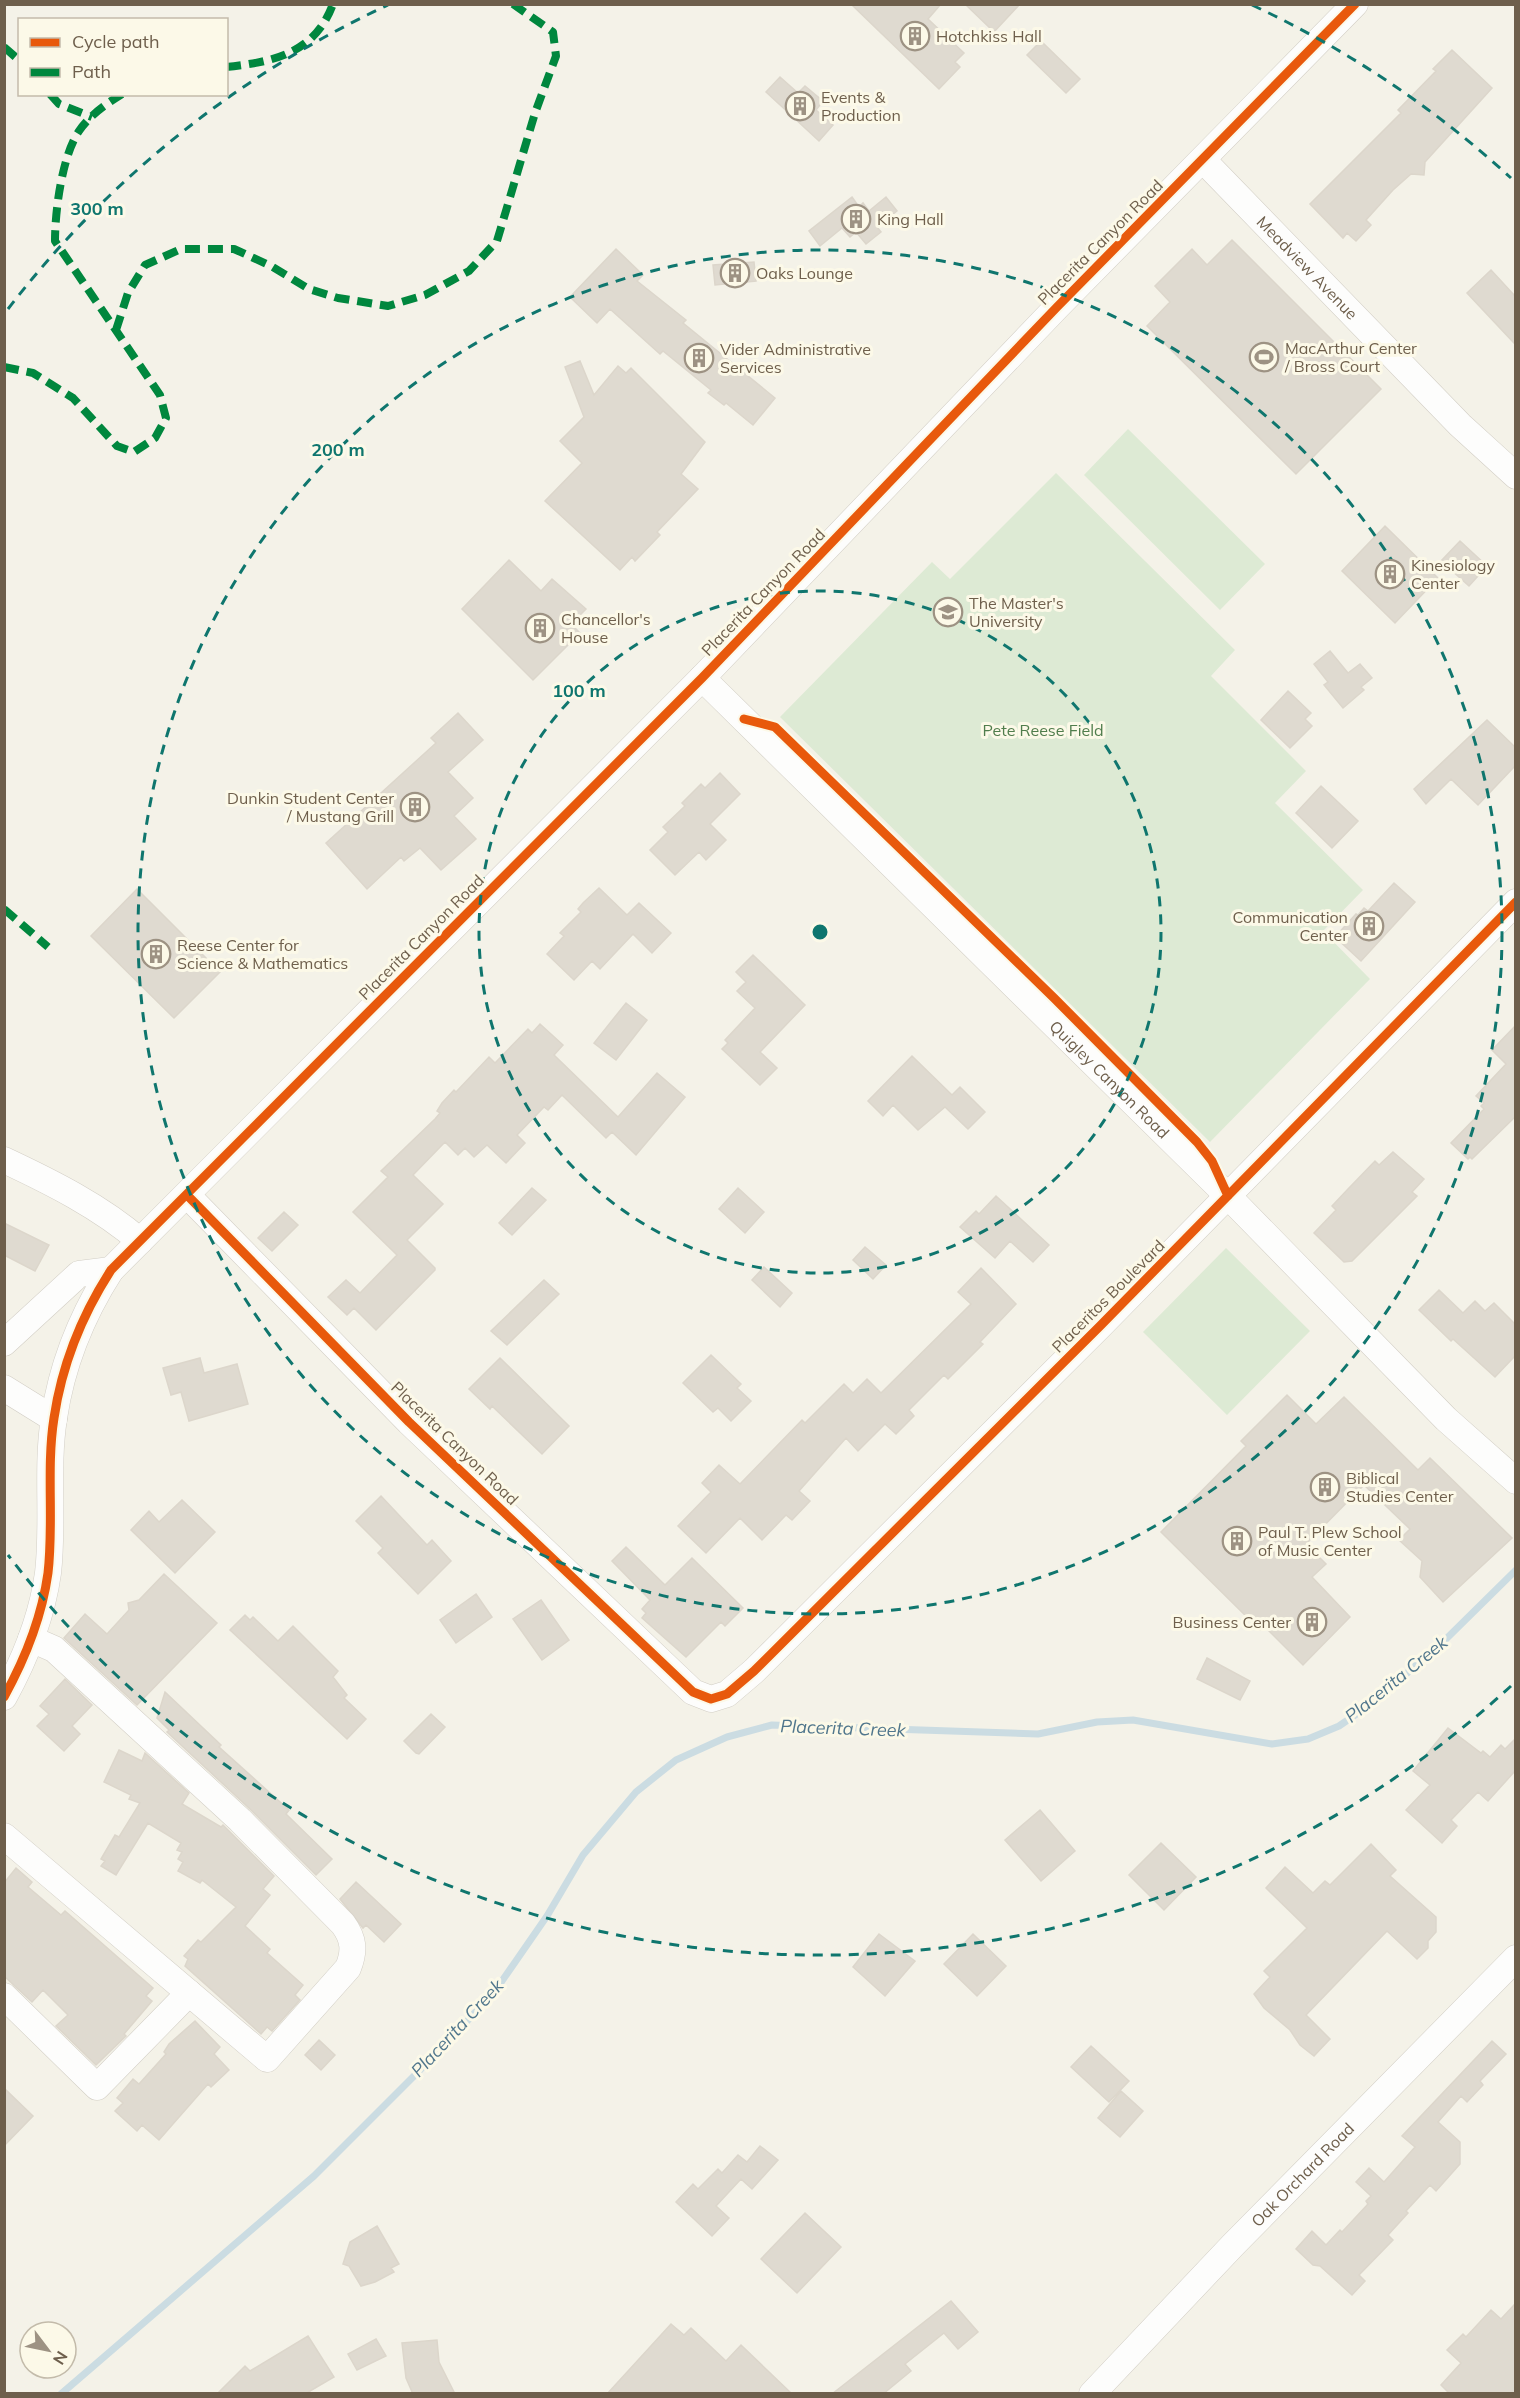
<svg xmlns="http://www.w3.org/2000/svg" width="1520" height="2398" font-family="Mulish,sans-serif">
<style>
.green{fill:#ddead4}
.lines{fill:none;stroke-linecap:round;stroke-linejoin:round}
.stream{stroke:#cbdce2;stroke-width:7}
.building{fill:#dfdad0;stroke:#dcd6cb;stroke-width:1.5}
.minor-casing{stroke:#d2cec5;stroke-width:27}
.minor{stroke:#fdfdfc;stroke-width:26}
.quiet{stroke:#00873e;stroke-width:8;stroke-dasharray:15 8;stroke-linecap:butt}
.cycleway-casing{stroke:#fcf9e8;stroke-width:13}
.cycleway{stroke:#e8590c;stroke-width:9}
.ring{fill:none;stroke:#0f766e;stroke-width:3;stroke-dasharray:10 8}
.labels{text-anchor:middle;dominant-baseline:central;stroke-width:6;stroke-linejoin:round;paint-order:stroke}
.poi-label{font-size:16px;fill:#6e5f4c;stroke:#fcf9e8;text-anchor:start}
.street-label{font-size:16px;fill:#6e5f4c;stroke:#fcf9e8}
.park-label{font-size:16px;fill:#507d4c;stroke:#fcf9e8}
.water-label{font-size:18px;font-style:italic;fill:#50768c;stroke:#fcf9e8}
.centre{fill:#0f766e;stroke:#fcf9e8;stroke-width:3}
.ring-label{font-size:18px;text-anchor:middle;font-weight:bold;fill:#0f766e;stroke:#fcf9e8;stroke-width:6;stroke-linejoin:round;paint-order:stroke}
</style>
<rect width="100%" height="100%" fill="#f4f2e8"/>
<path class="green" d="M1128,429L1265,564L1220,610L1084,475Z
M1056,473L1235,650L1211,676L1306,771L1275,803L1363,890L1323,931L1370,979L1210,1142L780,717L932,562L950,579Z
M1226,1248L1310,1331L1227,1415L1143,1332Z"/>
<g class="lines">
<path class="stream" d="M61,2394L314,2176L420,2070L493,1994L547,1916L583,1855L636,1792L676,1760L727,1737L772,1725L1038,1734L1097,1722L1133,1720L1272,1744L1308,1739L1339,1726L1374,1702L1446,1639L1516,1570"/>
</g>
<path class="building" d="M851,4H941L928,19L964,53L955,62L960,67L939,89Z
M965,4H1020L994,32Z
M1041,41L1080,79L1066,93L1027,55Z
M1452,50L1492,88L1425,162L1424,175L1411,174L1393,190L1366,220L1371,225L1356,241L1347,233L1343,238L1310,204L1401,113L1398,110L1436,71L1433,69Z
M780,77L798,93L805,86L823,101L816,110L833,125L819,141L766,92Z
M852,197L859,207L863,203L869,211L886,197L897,211L877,227L881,232L866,244L856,232L850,237L842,228L820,246L809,231Z
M1232,240L1381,389L1296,474L1147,326L1170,302L1155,286L1192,249L1207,265Z
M616,249L643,275L637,281L686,320L683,323L775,398L753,425L726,403L724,405L708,393L711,390L663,351L660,354L610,309L597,323L570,297Z
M754,262L756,281L715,285L713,265Z
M1491,270L1515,296V344L1467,293Z
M580,361L594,395L618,366L626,373L631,368L705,442L681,474L698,489L657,532L660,535L635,561L632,557L620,570L545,501L582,463L560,441L584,417L565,367Z
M1385,526L1438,578L1395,623L1342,571Z
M1460,541L1487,566L1469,586L1441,561Z
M509,560L541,591L552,579L586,609L571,624L580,633L533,680L462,609Z
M1330,651L1348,673L1360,664L1372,678L1361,687L1364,690L1343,708L1324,685L1328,682L1314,664Z
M1288,691L1311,713L1305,719L1312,726L1290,748L1261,720Z
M458,713L483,740L448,772L473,798L454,816L476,839L441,870L420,848L404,861L401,857L367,889L326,843L436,743L431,738Z
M1487,720L1515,747V766L1478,805L1451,779L1426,804L1414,789Z
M720,773L740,794L710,824L726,840L706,860L699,852L675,875L650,850L668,832L663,827L685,806L682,803L701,784L705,788Z
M1321,786L1358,821L1332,848L1296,813Z
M1394,883L1415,902L1361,961L1335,937L1356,914L1358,915L1364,908L1368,911Z
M599,888L627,915L639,903L671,933L652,953L633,934L600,969L592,961L574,980L547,954L564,936L560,933L581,912L578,909L583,903Z
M137,889L220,972L174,1018L91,936Z
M753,955L805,1005L760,1052L777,1068L760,1085L722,1049L728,1043L725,1040L755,1008L737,991L746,982L736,972Z
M626,1003L647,1020L616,1060L594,1043Z
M540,1024L563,1045L554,1055L618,1117L657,1073L685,1097L636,1155L612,1132L606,1138L562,1095L548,1110L544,1107L517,1135L525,1143L506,1163L487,1145L474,1157L465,1148L458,1155L445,1142L413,1175L443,1204L407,1240L435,1268V1270L376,1330L354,1308L347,1315L328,1297L346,1280L360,1293L397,1255L353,1212L388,1177L381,1171L435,1119L440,1113L437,1111L442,1103L454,1090L456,1092L489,1057L495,1063L528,1029L532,1033Z
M1515,1026V1117L1472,1159L1470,1157L1468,1159L1451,1143L1484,1109L1481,1106L1484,1103L1476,1096L1506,1064L1492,1050Z
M912,1056L952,1095L960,1087L985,1112L968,1129L945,1107L918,1130L893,1105L883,1116L868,1101Z
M1393,1152L1424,1179L1412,1192L1417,1196L1352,1261L1344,1262L1314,1233L1336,1210L1332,1206L1348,1189L1375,1161L1379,1165Z
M532,1188L546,1200L512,1235L499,1223Z
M738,1188L764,1212L745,1233L719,1209Z
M996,1196L1049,1245L1033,1262L1010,1241L995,1258L960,1227L976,1211L979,1214Z
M284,1212L298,1225L272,1251L258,1238Z
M4,1223L49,1245L35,1271L4,1255Z
M865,1247L886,1265L873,1279L853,1260Z
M764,1267L792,1293L780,1307L752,1280Z
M981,1268L1016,1304L980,1342L983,1344L948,1379L944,1375L909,1410L914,1416L896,1434L885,1424L858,1451L846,1438L799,1491L810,1501L792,1520L786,1515L762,1540L740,1518L706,1553L678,1526L711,1492L702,1483L719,1465L740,1484L802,1420L805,1423L844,1384L853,1393L867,1379L881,1393L971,1304L958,1292Z
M544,1280L559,1294L507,1345L491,1331Z
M1439,1290L1463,1313L1475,1301L1485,1311L1494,1303L1515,1324V1356L1495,1377L1453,1339L1451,1341L1419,1310Z
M711,1355L741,1384L737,1388L751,1401L731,1421L718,1408L713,1412L683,1383Z
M200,1358L204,1373L237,1364L248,1404L189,1421L181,1392L171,1395L163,1368Z
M500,1358L569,1426L542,1454L492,1406L490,1409L469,1389Z
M1287,1395L1316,1424L1344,1397L1418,1470L1430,1458L1512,1538L1443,1602L1420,1577L1422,1561L1399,1540L1410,1529L1364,1485L1306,1544L1326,1564L1312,1577L1350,1617L1303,1665L1264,1626L1260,1630L1161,1532L1246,1446L1241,1441Z
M381,1496L427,1545L432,1540L451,1561L418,1594L378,1553L383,1548L356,1521Z
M182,1500L215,1532L175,1573L131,1530L149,1511L159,1522Z
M626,1547L665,1585L692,1558L743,1608L725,1626L721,1622L686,1657L642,1618L646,1613L642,1609L650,1600L612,1561Z
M164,1574L217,1623L137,1705L64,1638L85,1614L107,1634L129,1610L128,1603L139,1600Z
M476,1594L492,1617L456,1643L440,1620Z
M541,1600L569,1640L542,1660L513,1619Z
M245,1615L250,1620L253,1617L278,1641L293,1626L338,1671L333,1677L347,1695L344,1698L366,1719L347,1739L230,1630Z
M1207,1658L1250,1681L1240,1700L1197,1679Z
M65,1679L92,1705L72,1726L80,1734L64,1751L37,1726L49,1714L40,1706Z
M165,1692L221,1745L219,1747L289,1810L286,1814L332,1859L316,1875L250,1809L167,1732L169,1730L157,1718Z
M431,1714L445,1727L419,1754L416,1753L404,1741Z
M1448,1728L1481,1753L1483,1751L1490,1757L1501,1745L1505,1749L1515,1739V1771L1488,1801L1478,1792L1451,1820L1457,1826L1442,1843L1406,1810L1430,1785L1413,1771Z
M119,1750L142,1761L145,1753L189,1793L182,1804L221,1827L223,1825L274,1876L263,1889L270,1895L245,1926L270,1949L267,1953L303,1985L295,1995L300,2000L272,2031L267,2027L261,2034L185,1966L188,1959L184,1956L198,1940L201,1942L236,1907L202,1880L200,1883L178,1871L183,1862L178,1859L182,1852L177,1850L181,1843L148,1823L116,1875L101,1866L105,1861L101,1859L115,1835L119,1837L140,1803L129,1799L131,1795L104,1782Z
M1040,1810L1075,1851L1041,1881L1005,1840Z
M1161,1843L1196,1877L1164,1910L1129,1875Z
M1371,1844L1396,1870L1390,1876L1436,1917V1932L1428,1941V1948L1417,1959L1387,1931L1306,2015L1330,2039L1314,2056L1300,2045L1290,2030L1264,2008L1254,1994L1270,1977L1264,1971L1307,1928L1266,1888L1285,1867L1313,1893L1325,1881L1330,1885Z
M16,1868L32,1882L28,1887L61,1915L65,1911L153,1988L146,1996L152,2001L124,2034L126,2036L96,2065L56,2026L68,2015L43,1990L32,2002L4,1976V1883Z
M356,1882L401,1924L384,1942L366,1925L363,1928L340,1899Z
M879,1934L915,1961L885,1996L853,1967Z
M973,1934L1006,1966L977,1996L944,1964Z
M195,2021L220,2047L214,2054L229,2070L211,2087L208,2084L159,2140L142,2125L137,2131L115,2111L123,2103L117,2098L133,2079L139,2084L166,2054L164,2052L169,2044Z
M319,2040L335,2055L321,2070L305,2055Z
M1492,2041L1506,2054L1480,2081L1483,2085L1467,2102L1461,2096L1438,2122L1460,2142V2164L1436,2191L1430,2185L1406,2211L1408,2213L1388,2235L1393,2240L1359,2275L1365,2281L1352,2295L1320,2266L1313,2265L1296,2249L1312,2231L1326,2245L1340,2230L1342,2232L1368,2204L1366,2201L1371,2196L1356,2182L1369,2168L1384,2182L1415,2147L1402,2136Z
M1091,2046L1129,2081L1109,2102L1071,2067Z
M4,2088L33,2116L4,2146Z
M1121,2091L1143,2111L1120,2137L1098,2118Z
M760,2146L778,2160L752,2189L741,2179L716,2206L729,2218L712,2236L676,2202L693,2184L698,2189L718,2169L722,2173L738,2155L747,2162Z
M805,2213L841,2247L797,2293L761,2259Z
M377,2226L399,2264L391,2268L394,2272L375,2282L361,2286L349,2266L343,2264L350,2242Z
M951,2301L978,2332L958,2349L944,2333L905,2364L911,2371L883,2394H832Z
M1515,2304V2394H1450L1441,2385L1461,2363L1447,2350L1463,2334L1466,2337L1491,2310L1501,2319Z
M671,2324L684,2335L691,2328L726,2361L741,2345L792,2394H607Z
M308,2336L334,2377L305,2394H217L245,2366L250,2371Z
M376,2339L386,2356L357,2370L348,2354Z
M437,2340L439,2362L455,2394H413L406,2378L402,2343Z"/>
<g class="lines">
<g class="minor-casing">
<g id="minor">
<path id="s1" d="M1203,160L1460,425L1516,476"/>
<path id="s2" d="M702,678L1228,1196L1446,1419L1516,1481"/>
<path d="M4,1160C51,1182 101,1207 140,1241"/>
<path d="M187,1195L409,1422L693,1692L711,1699L727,1694L754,1671L1101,1325L1516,902"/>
<path d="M4,1343L79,1274L111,1270"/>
<path d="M4,1388L54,1419"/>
<path d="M4,1697C25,1659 42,1616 48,1573C54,1522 46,1468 54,1418C62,1364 82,1315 111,1270L702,678L1057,307L1355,4"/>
<path d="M4,1836L267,2059L348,1968C355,1951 354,1939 343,1924L240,1820L54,1649L31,1639"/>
<path d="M4,1996L97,2087L189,1993"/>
<path id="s3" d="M1092,2394L1233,2245L1516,1958"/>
</g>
</g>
<use href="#minor" class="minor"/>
<path class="quiet" d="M4,47L20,61
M226,67C274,62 315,53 333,4
M50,94L59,104L92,117
M116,330L128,293L145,265L181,249H234L271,266L309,289L338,298L388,306L425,295L469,271L497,241L535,113L556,56L553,32L513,4
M4,367L33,373L73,398L117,446L134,452L155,438L166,418L160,395L55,241C55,211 62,156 79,131C90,115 106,104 122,94
M4,909L48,947"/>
<g class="cycleway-casing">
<path id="cycleway" d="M744,719L775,727L1054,998L1197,1142L1212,1161L1228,1196
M187,1195L409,1422L693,1692L711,1699L727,1694L754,1671L1101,1325L1516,902
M4,1697C25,1659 42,1616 48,1573C54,1522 46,1468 54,1418C62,1364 82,1315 111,1270L702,678L1057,307L1355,4"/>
</g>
<use href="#cycleway" class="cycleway"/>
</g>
<g class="ring">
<circle cx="820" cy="932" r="341"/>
<circle cx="820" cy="932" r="682"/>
<path d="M1511 1686A1023 1023 0 0 1 8 1555M8 309A1023 1023 0 0 1 388 5M1252 5A1023 1023 0 0 1 1511 178"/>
</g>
<defs>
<g id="building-ring" transform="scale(1.5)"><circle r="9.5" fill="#fcf9e8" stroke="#9d9283" stroke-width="1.5"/><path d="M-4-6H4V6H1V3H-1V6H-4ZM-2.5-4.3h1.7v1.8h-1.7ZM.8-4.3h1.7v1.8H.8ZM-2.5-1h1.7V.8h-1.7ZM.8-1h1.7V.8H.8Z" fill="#9d9283"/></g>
<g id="stadium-ring" transform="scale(1.5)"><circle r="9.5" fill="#fcf9e8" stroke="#9d9283" stroke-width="1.5"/><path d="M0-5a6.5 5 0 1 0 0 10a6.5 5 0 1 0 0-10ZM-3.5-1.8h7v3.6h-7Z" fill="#9d9283"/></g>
<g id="university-ring" transform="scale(1.5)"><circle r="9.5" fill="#fcf9e8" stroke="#9d9283" stroke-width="1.5"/><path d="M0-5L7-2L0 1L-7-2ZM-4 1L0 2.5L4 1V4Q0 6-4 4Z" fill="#9d9283"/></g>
</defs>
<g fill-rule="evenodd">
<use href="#building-ring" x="915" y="36"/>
<use href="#building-ring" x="800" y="106"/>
<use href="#building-ring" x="856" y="219"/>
<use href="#building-ring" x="735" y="273"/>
<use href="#stadium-ring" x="1264" y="357"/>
<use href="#building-ring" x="699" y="358"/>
<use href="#building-ring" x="1390" y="574"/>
<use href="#university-ring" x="948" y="612"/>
<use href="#building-ring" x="540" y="628"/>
<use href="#building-ring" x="415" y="807"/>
<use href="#building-ring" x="1369" y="926"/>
<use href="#building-ring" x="156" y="954"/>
<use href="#building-ring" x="1325" y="1487"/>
<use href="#building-ring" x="1237" y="1541"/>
<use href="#building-ring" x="1312" y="1622"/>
</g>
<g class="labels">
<g class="poi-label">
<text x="936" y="36">Hotchkiss Hall</text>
<text x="821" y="97">Events &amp;<tspan x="821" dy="18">Production</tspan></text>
<text x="877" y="219">King Hall</text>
<text x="756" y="273">Oaks Lounge</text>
<text x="1285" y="348">MacArthur Center<tspan x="1285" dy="18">/ Bross Court</tspan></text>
<text x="720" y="349">Vider Administrative<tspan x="720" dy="18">Services</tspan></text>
<text x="1411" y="565">Kinesiology<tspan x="1411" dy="18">Center</tspan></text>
<text x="969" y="603">The Master's<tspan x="969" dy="18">University</tspan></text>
<text x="561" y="619">Chancellor's<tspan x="561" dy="18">House</tspan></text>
<text x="394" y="798" text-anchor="end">Dunkin Student Center<tspan x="394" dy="18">/ Mustang Grill</tspan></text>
<text x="1348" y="917" text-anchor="end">Communication<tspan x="1348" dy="18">Center</tspan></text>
<text x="177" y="945">Reese Center for<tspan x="177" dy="18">Science &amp; Mathematics</tspan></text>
<text x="1346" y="1478">Biblical<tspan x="1346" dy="18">Studies Center</tspan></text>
<text x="1258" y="1532">Paul T. Plew School<tspan x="1258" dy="18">of Music Center</tspan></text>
<text x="1291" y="1622" text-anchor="end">Business Center</text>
</g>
<g class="street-label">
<text transform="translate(1100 242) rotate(-45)">Placerita Canyon Road</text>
<text stroke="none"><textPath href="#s1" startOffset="150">Meadview Avenue</textPath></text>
<text transform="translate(763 592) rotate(-46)">Placerita Canyon Road</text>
<text transform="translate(421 937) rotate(-45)">Placerita Canyon Road</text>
<text stroke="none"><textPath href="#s2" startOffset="572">Quigley Canyon Road</textPath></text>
<text transform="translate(1108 1296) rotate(-45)">Placeritos Boulevard</text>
<text transform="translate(455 1443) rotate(44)">Placerita Canyon Road</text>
<text stroke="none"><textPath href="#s3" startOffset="304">Oak Orchard Road</textPath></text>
</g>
<g class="park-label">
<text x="1043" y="730">Pete Reese Field</text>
</g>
<g class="water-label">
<text transform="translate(1396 1679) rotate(-39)">Placerita Creek</text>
<text transform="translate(843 1728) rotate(2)">Placerita Creek</text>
<text transform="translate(457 2028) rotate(-47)">Placerita Creek</text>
</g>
</g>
<circle cx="820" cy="932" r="9" class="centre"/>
<g class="ring-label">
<text x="97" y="215">300 m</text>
<text x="338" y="456">200 m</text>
<text x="579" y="697">100 m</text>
</g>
<rect width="1520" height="2398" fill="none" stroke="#6e5f4c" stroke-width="12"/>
<rect x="18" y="18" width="210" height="78" fill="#fcf9e8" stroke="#c3bbaa" stroke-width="1.5"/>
<rect x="30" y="38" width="30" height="9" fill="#e8590c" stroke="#c3bbaa" stroke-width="1.5"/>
<text x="72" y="48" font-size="18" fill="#6e5f4c">Cycle path</text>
<rect x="30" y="68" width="30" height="9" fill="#00873e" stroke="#c3bbaa" stroke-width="1.5"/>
<text x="72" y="78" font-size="18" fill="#6e5f4c">Path</text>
<g transform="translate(48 2350) rotate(122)"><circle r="28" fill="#fcf9e8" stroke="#c3bbaa" stroke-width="1.5"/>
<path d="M0-4.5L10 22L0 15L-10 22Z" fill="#9d9283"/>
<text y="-9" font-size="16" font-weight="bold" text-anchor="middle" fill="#6e5f4c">N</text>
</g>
</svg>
